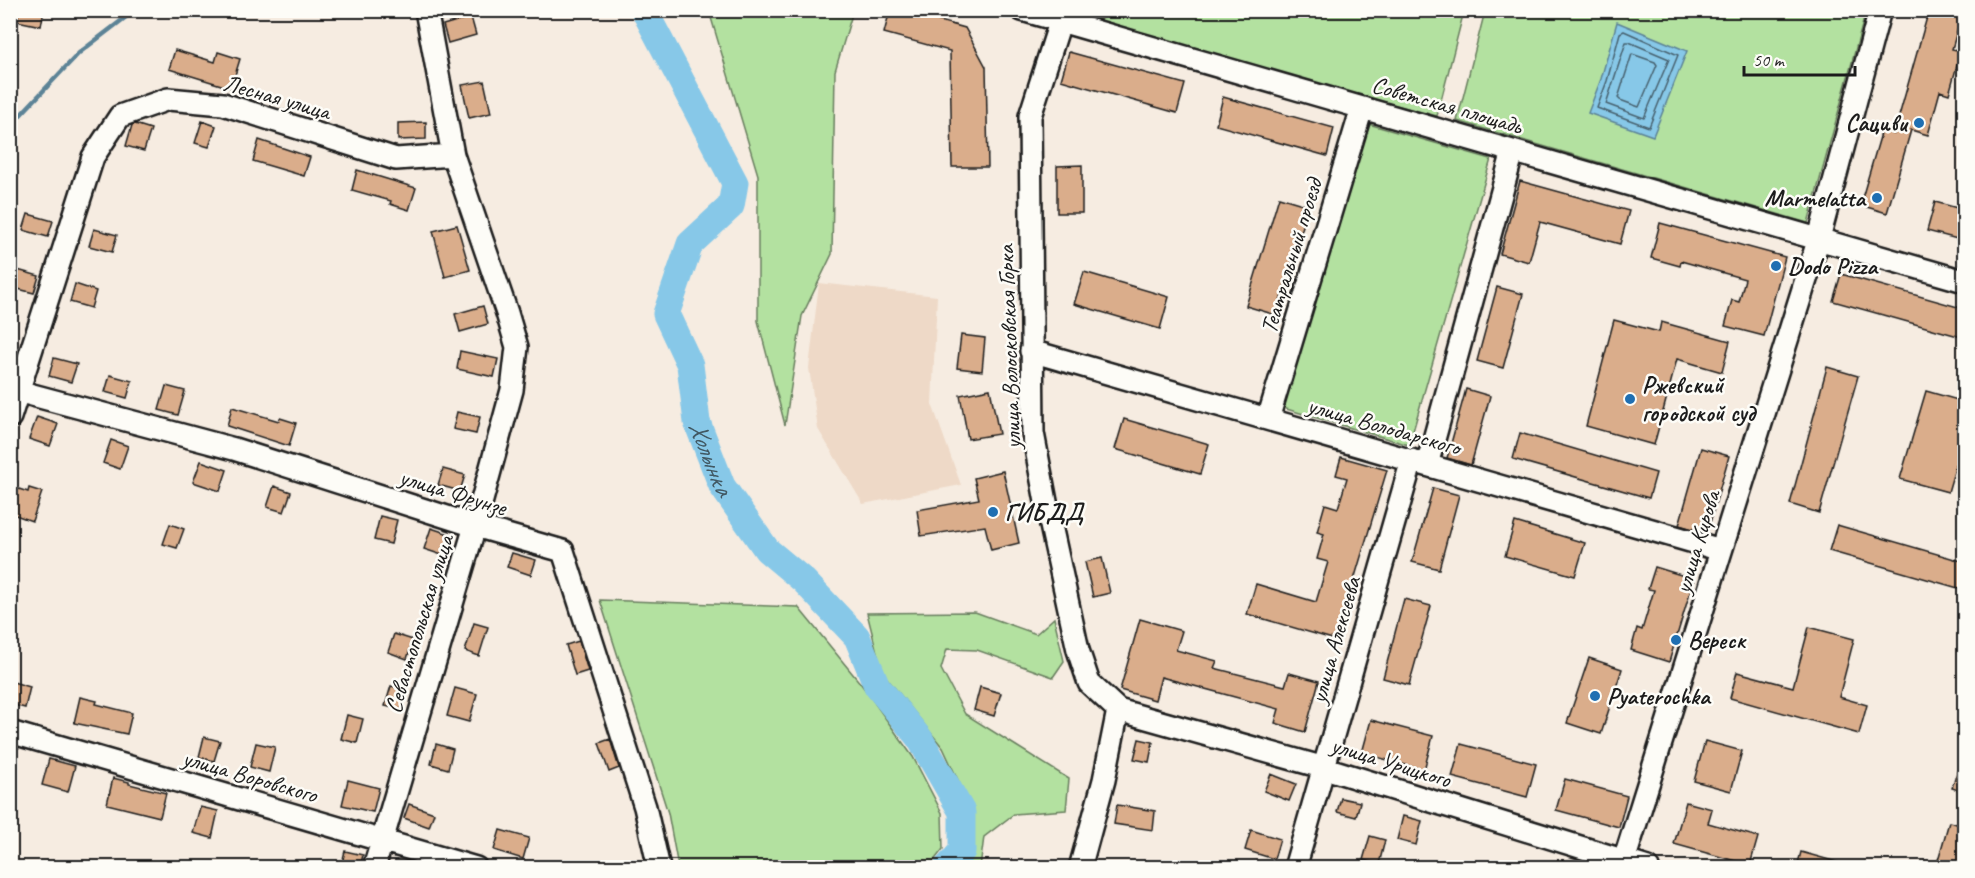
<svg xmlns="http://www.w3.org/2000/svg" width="1975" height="878" font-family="Caveat,sans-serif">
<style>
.built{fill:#eed9c7}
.green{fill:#b3e1a0;stroke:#687e5e;stroke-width:1.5}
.water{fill:#87c8e8;stroke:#5c8396;stroke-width:1.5}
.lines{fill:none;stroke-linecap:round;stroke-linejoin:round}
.shore{stroke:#47616e;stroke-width:1.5}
.stream{stroke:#5c8396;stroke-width:4.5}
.river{stroke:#87c8e8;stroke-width:27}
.building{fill:#daad8b;stroke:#1c1c1c;stroke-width:1.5}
.minor-casing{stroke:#1c1c1c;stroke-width:26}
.minor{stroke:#fdfcf7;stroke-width:21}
.poi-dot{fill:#1f6fb2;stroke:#fdfcf7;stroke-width:2}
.labels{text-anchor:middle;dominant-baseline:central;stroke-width:5;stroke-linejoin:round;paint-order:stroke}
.street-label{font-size:24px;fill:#1c1c1c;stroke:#fdfcf7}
.poi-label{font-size:24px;font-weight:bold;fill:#1c1c1c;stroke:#fdfcf7;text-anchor:start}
.water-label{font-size:26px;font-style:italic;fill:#415863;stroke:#fdfcf7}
</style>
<rect width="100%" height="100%" fill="#f6ece1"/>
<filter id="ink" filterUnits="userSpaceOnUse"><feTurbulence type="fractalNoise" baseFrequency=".0167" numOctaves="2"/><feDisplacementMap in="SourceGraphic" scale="12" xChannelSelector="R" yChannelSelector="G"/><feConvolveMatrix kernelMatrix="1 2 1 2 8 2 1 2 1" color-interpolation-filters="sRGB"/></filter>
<g filter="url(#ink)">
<path class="built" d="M819,283L937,296L932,404L961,485L863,504L818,429L809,368Z"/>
<path class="green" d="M1080,10L1464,11L1437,116L1077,20Z
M709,11H853L835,71L832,254L802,316L785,425L758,321V175Z
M1485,11H1866L1808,223L1457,121Z
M1365,123L1491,159L1409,445L1283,408Z
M600,600L798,607L861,684L913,757L942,813L943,849L929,867H678L668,813Z
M975,612L1036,634L1054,618L1064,661L1053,677L977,650L947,649L941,669L965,714L1069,779L1066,810L1014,814L984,837L980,867H956L973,847L967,799L943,748L882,672L867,613Z"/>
<path class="water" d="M1617,22L1687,51L1653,136L1588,113L1601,79Z"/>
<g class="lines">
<path class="shore" d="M1624,31L1678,55L1649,127L1597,108L1607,81L1620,33Z
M1626,42H1629L1669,59L1644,118L1606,104Z
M1632,54L1655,62L1657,65L1639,107L1620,100L1618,98Z"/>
<path class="stream" d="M10,126L79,53L126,17L130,10"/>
<path class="river" id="s1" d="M644,10L735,183L731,206L690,244L666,314L690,365L697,422L722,486L767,550L804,581L857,637L877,686L920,739L962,812V851L947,868"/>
</g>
<path class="building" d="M19,10H44L41,26L17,21Z
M890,10H900L965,28L986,67L988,167H952L950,51L884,33Z
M1929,10H1963L1952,49L1961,51L1949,94L1940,91L1928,135L1911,130L1887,213L1860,205L1882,130L1894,134Z
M471,17L476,35L448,43L443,25Z
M175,50L215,62L218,52L240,59L231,88L169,69Z
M1069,52L1185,84L1177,113L1061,80Z
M484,81L491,113L469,118L462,85Z
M1223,97L1334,128L1327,156L1216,125Z
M202,121L216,126L209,147L195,143Z
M426,122V139L398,140V123Z
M135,124L151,129L144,151L126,146L132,125Z
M259,140L310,157L304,176L253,161Z
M1082,165V213H1057V166Z
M357,170L416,188L409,210L390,204L391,201L352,190Z
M1520,181L1629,211L1620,244L1540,222L1529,262L1500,254Z
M1279,197L1309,206L1276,315L1246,306Z
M1935,202L1965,210V241L1927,231Z
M28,214L53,221L48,237L23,230Z
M1660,223L1785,257L1764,336L1725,326L1732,300L1739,302L1745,279L1681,261L1680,266L1651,258Z
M457,225L470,270L445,277L433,231Z
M94,229L117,235L112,252L89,246Z
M14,269L39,276L34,293L10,287Z
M1084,272L1169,297L1160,329L1074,304Z
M1841,274L1965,309V338L1833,301Z
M75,284L96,291L91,308L70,302Z
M1497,287L1523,294L1503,368L1477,361Z
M483,306L488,324L460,332L455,314Z
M1614,320L1659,332L1661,322L1730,341L1722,372L1677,359L1654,445L1586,426Z
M961,335L985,338L982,371L957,368Z
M460,351L498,359L494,377L457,369Z
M54,358L77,364L71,382L49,376Z
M1827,367L1858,376L1819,513L1790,504Z
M110,375L132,381L127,398L105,392Z
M166,386L185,391L178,415L159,410Z
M990,389L999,434L968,439L960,395Z
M1466,389L1490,396L1471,465L1447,458Z
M1926,391L1965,402V434L1948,492L1900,479Z
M232,407L279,421L280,418L296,423L289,446L227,426Z
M457,412L480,417L476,434L453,429Z
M37,417L58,424L50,446L29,439Z
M1124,419L1209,444L1200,474L1115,449Z
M1520,433L1656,473L1649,498L1513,459Z
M111,440L128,446L120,469L103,463Z
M1701,448L1729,456L1707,533L1679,525Z
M1341,457L1387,470L1336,640L1247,614L1256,584L1316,602L1328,562L1317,559L1324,534L1317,532L1325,504L1338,508L1347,478L1336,475Z
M201,461L227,470L220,491L193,482Z
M443,469L465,475L460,491L438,485Z
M1003,471L1019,543L991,550L985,526L921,536L917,510L979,499L974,478Z
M274,486L291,492L284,512L267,507Z
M16,488L28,492L29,488L42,492L32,521L10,513V503Z
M1433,488L1459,495L1439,569L1412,562Z
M380,516L397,520L391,544L374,540Z
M1515,522L1585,543L1575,576L1505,556Z
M170,524L184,529L177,548L163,544Z
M1837,525L1965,562V590L1829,551Z
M431,528L452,535L445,556L424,549Z
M512,553L536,560L531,575L507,567Z
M1102,558L1110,593L1093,597L1085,562Z
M1655,567L1694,579L1669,662L1631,650L1637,628L1642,630L1654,590L1648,589Z
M1404,599L1431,606L1409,685L1383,678Z
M1140,619L1182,631L1176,650L1217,661L1214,668L1285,686L1289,673L1319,681L1305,732L1275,723L1279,709L1161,677L1155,700L1120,690Z
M474,623L488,627L479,656L465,651Z
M1809,627L1854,639L1839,697L1867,705L1859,734L1730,698L1737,672L1793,687Z
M394,634L413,640L407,659L388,652Z
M579,641L588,671L575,675L566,645Z
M1589,658L1622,669L1601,734L1567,723Z
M13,682L30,687L25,708L10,704Z
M391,686L407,690L402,710L385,706Z
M980,687L1001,693L994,716L974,710Z
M455,688L477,694L469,722L447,716Z
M80,697L97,701L96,704L132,713L127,734L74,723Z
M347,715L363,719L357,743L341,739Z
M1371,720L1433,736L1424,770L1362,753Z
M204,737L220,741L214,761L199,757Z
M610,739L619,768L609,772L599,743Z
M1139,739L1153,742L1149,762L1134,759Z
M1705,741L1742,751L1731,791L1694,781Z
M256,743L275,747L269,772L250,767Z
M436,744L453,749L448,769L431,764Z
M1461,744L1536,764L1527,797L1452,777Z
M1962,756L1965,757V792L1952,788Z
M49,759L75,766L68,792L42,785Z
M1271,774L1296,784L1289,801L1264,791Z
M113,778L129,782V784L166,793L160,817L107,804Z
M1565,779L1627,796L1619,827L1556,810Z
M348,780L379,788L373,812L342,805Z
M1341,798L1360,802L1356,817L1337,812Z
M1686,802L1712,809L1708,823L1758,837L1750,865L1674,844Z
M409,804L434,813L429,827L404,818Z
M1117,805L1155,811L1153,830L1114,824Z
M200,807L218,811L212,838L193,833Z
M1403,816L1422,821L1416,845L1397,840Z
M1949,822L1965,826V867H1936Z
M500,830L529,838L523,859L494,850Z
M1251,830L1280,839L1274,859L1245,850Z
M1370,836L1385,840L1379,864L1363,860Z
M345,851L363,855L360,867H341Z
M1801,852L1844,864V867H1797Z"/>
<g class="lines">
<g class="minor-casing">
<path id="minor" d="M1022,10L1964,281
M1064,10L1030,116L1033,433L1047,507L1078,650L1089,683L1118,710L1325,768L1648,868
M1031,351L1721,550
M10,389L234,449L475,526L563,551L645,807L659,868
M10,417L93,157L120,116L168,99L223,104L396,159L453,155
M1268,419L1362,108
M1427,465L1513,151
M10,732L476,868
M1624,861L1819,238L1880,10
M374,868L475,526L512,390L517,347L507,313L453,155L426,10
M1080,868L1104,780L1118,710
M1295,868L1412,460"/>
</g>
<use href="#minor" class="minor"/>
</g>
</g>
<g class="poi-dot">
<circle cx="1919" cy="123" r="6"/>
<circle cx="1877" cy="198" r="6"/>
<circle cx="1776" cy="266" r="6"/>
<circle cx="1630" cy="399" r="6"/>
<circle cx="993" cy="512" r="6"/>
<circle cx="1676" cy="640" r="6"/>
<circle cx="1595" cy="696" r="6"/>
</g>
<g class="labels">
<g class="street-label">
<text transform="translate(277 97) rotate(16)">Лесная улица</text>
<text transform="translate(1447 105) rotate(16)">Советская площадь</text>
<text transform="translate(1291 256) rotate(-73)">Театральный проезд</text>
<text transform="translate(1009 347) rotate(-92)">улица Волосковская Горка</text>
<text transform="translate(1384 426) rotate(16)">улица Володарского</text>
<text transform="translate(453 492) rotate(17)">улица Фрунзе</text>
<text transform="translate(1697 542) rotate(-73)">улица Кирова</text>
<text transform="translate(419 624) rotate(-73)">Севастопольская улица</text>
<text transform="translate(1335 640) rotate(-74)">улица Алексеева</text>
<text transform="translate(1391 762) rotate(17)">улица Урицкого</text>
<text transform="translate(250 776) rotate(16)">улица Воровского</text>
</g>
<g class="poi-label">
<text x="1907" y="123" text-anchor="end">Сациви</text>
<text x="1865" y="198" text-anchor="end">Marmelatta</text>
<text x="1788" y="266">Dodo Pizza</text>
<text x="1642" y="385">Ржевский<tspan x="1642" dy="28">городской суд</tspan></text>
<text x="1005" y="512">ГИБДД</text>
<text x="1688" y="640">Вереск</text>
<text x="1607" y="696">Pyaterochka</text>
</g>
<g class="water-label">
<text stroke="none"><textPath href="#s1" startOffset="501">Холынка</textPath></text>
</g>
</g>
<rect width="1975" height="878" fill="none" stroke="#fdfcf7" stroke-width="36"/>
<rect x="18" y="18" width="1939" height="842" fill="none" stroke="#1c1c1c" stroke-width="2" filter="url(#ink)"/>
<path d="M1744 66v9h111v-9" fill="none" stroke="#1c1c1c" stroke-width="3"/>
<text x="1753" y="66" font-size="18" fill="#1c1c1c" stroke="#fdfcf7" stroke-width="4.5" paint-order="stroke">50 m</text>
</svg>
